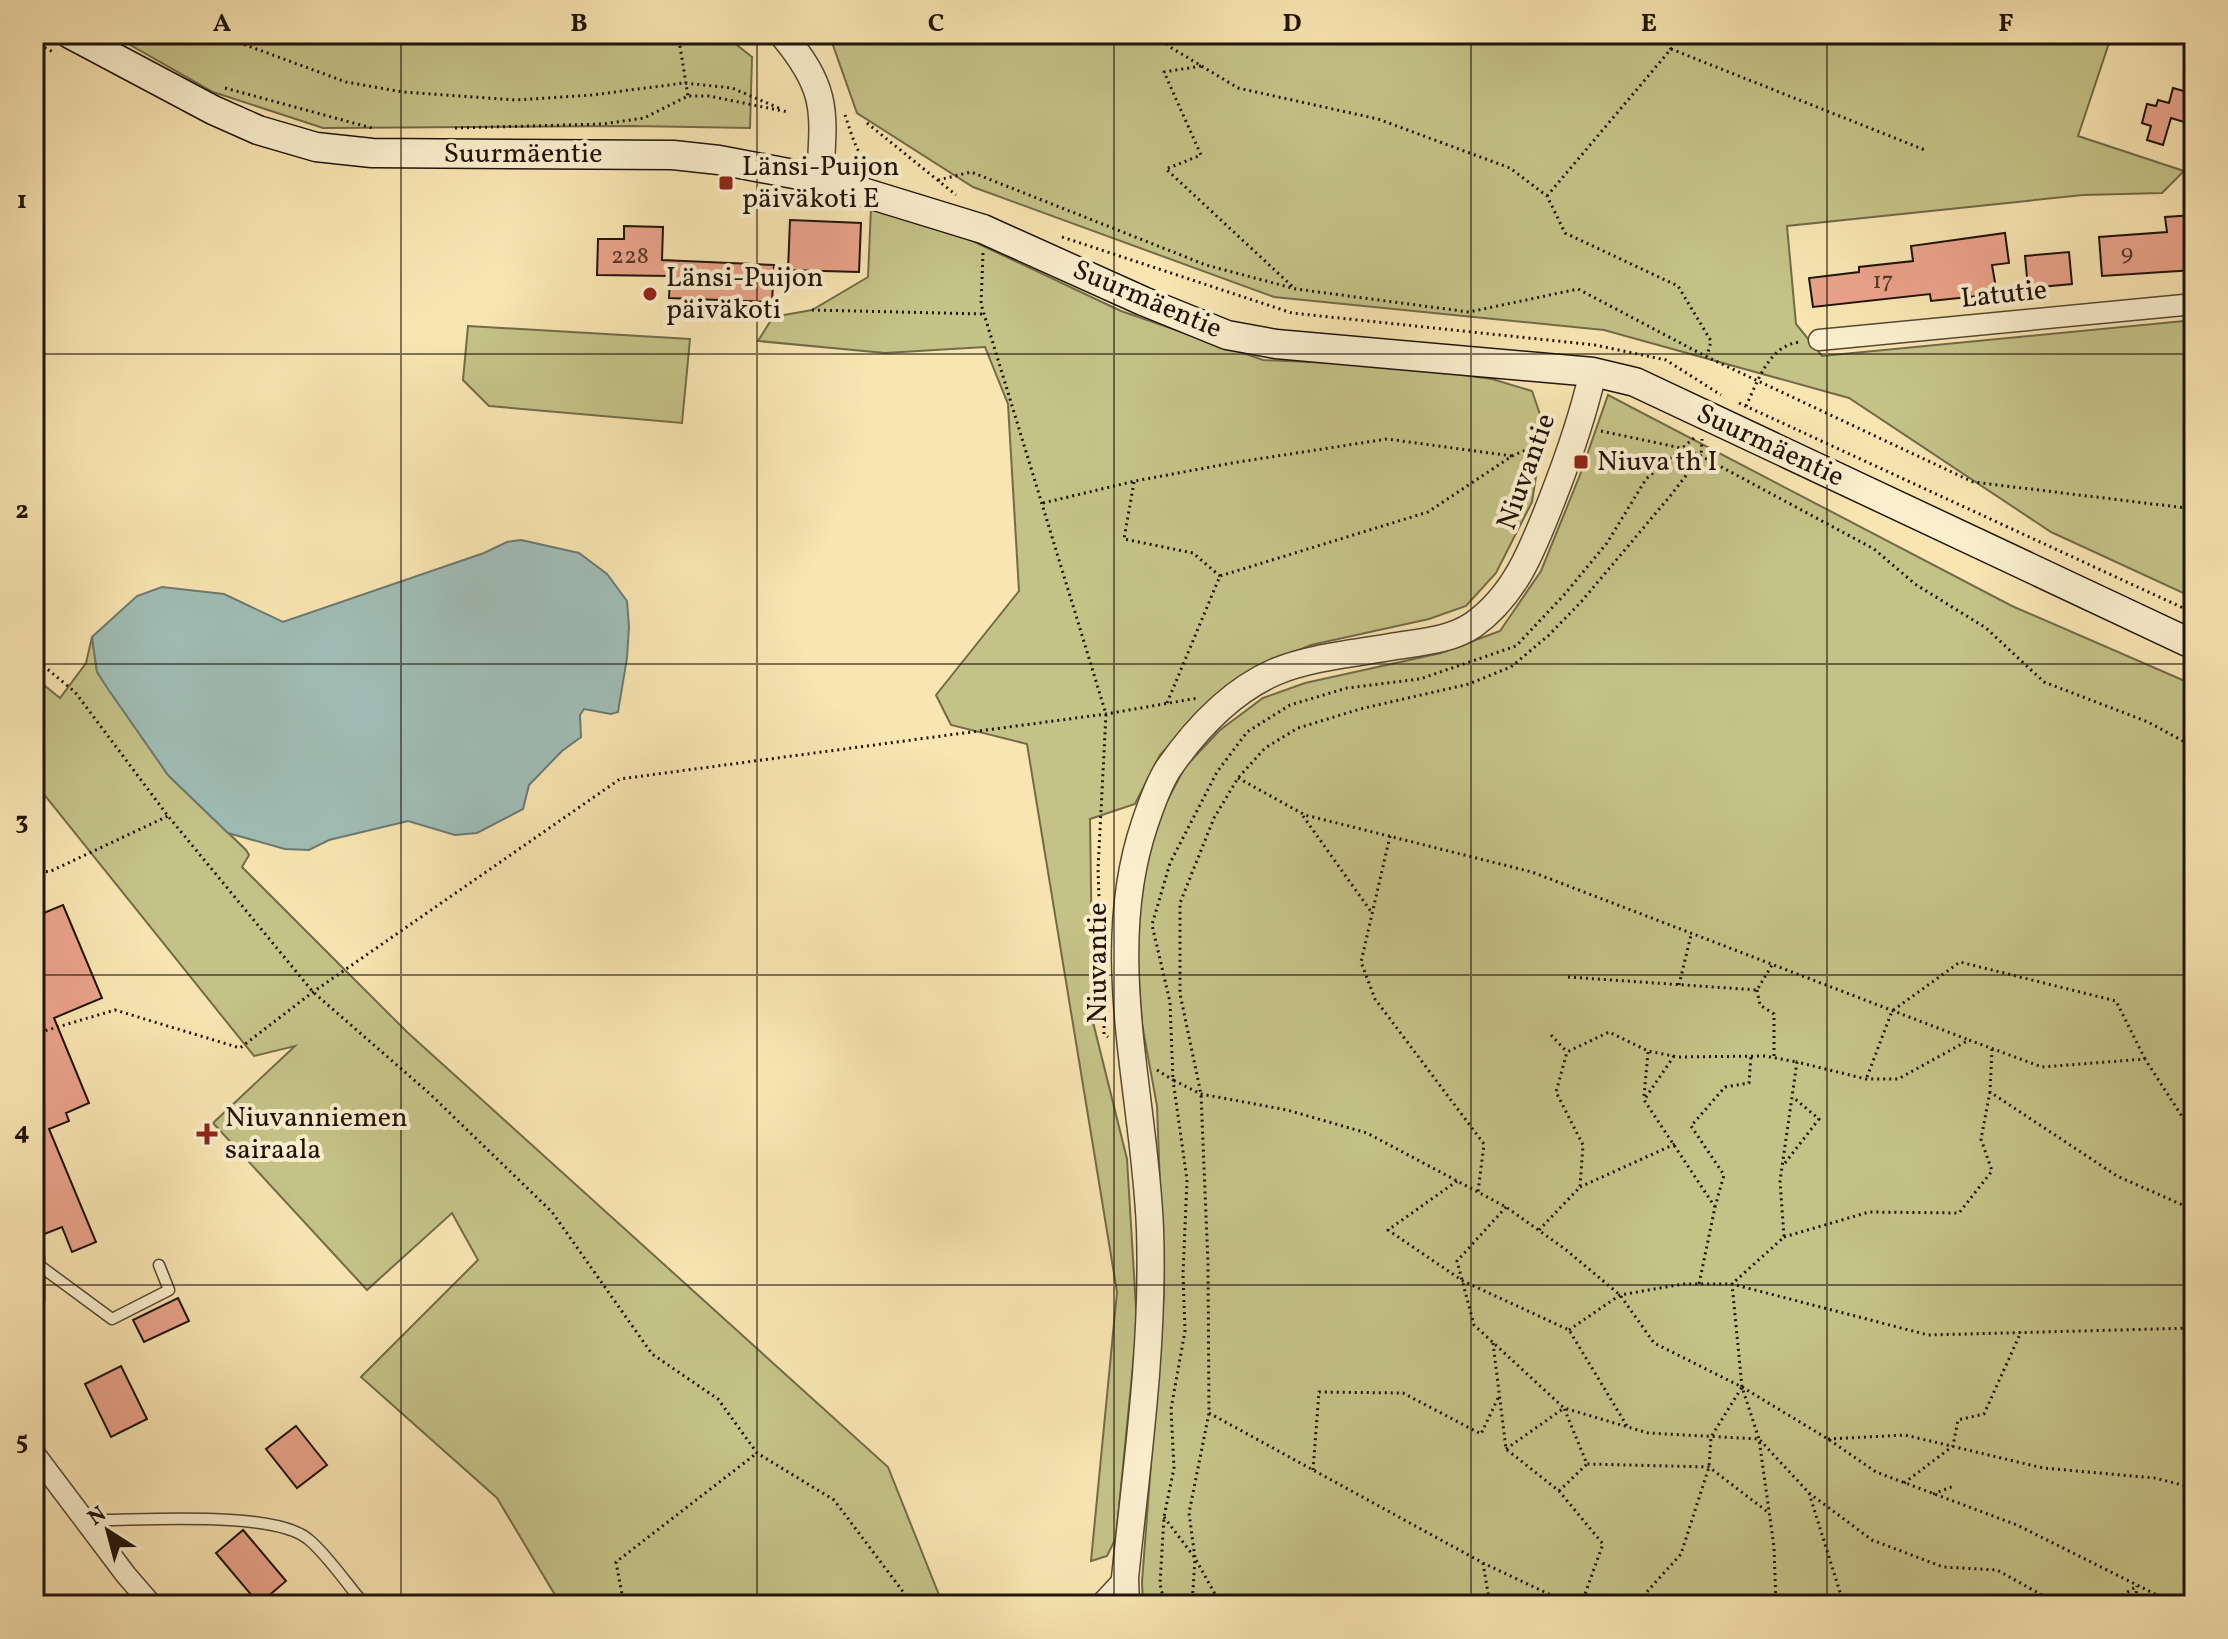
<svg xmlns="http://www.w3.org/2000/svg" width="2228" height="1639" font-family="Vollkorn,serif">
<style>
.green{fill:#c4c287;stroke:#726b48;stroke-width:2}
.water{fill:#a0bdb6;stroke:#6c7971;stroke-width:2}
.building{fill:#eaa38b;stroke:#1f140a;stroke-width:2}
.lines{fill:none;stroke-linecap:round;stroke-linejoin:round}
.service-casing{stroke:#554834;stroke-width:13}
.minor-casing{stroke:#554834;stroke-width:23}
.tertiary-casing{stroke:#554834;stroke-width:29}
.secondary-casing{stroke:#1f140a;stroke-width:31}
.path{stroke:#1f140a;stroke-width:3;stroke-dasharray:2 4;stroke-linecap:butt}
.service{stroke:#faeecd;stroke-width:10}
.minor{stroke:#faeecd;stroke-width:20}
.tertiary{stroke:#faeecd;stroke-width:26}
.secondary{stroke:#faeecd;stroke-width:28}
.grid{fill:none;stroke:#1f140a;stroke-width:2;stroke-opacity:0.55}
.poi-dot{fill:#8f2418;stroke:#faeecd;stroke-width:3}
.labels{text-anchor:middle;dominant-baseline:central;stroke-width:8;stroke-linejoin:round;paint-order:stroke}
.number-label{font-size:24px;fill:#52382a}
.street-label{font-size:28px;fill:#1f140a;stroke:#faeecd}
.poi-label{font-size:28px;fill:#1f140a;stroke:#faeecd;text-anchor:start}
.neatline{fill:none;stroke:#1f140a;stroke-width:3}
.grid-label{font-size:26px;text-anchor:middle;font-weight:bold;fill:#1f140a}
</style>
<rect width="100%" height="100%" fill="#f8e5b2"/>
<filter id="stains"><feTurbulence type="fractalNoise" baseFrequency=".0025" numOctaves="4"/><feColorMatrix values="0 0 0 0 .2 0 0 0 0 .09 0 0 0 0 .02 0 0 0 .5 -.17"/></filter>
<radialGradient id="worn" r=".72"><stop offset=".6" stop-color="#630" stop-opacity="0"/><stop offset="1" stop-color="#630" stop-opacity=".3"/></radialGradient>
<path class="green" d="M111,34H723L752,57L750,128L632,126L323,128L213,92Z
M829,34H2112L2078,136L2184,171L2162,193L2083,195L1787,226L1796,324L1822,356L2194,320V598L2051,532L1849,398L1604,330L1274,297L973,187L857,113Z
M871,207L962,236L1121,311L1263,360L1399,366L1492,379L1532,391L1544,426L1532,502L1496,573L1466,606L1429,619L1311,645L1249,671L1195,717L1160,755L1135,804L1090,819L1093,1022L1127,1159L1137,1324L1116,1538L1107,1556L1091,1561L1117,1292L1027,744L951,725L936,695L1019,591L1008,404L985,347L885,353L758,341L773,317L812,310L868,277Z
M468,326L690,339L682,423L489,406L463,380Z
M1608,395L2012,606L2194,685V1605H1143L1142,1582L1164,1292L1157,1106L1142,1024L1136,942L1142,874L1158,818L1185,767L1220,730L1263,698L1305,683L1441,653L1500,631L1541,571L1580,475Z
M92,637L97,672L168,775L246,850L249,855L242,867L407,1032L888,1467L943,1605H561L497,1498L361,1377L478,1260L452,1213L367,1290L213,1123L295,1046L254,1056L34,782V677L60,698L86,663Z"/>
<path class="water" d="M521,540L579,553L607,574L627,601L629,627L627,658L618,712L611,714L584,709L580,715L581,737L562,751L529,785L523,809L477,833L455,835L408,821L329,840L309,850L285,849L228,833L168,775L108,689L97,672L92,637L137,596L162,587L224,594L283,622L484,553L507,542Z"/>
<path class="building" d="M2173,88L2194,94V125L2171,118L2163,145L2147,140L2151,126L2142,123L2147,104L2156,106L2158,100L2169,103Z
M2194,215V270L2102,276L2099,237L2167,232L2165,217Z
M790,220L861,223L859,272L788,270Z
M624,226L663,227L662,260L774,265L772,302L669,298L670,276L597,275L598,239H624Z
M2005,233L2009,263L1992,265L1997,294L1931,301L1930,294L1813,307L1809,278L1859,272V267L1913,261L1911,246Z
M2069,252L2072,284L2028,288L2025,256Z
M63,905L102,998L54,1018L89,1103L66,1113L69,1121L49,1129L96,1242L72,1252L62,1227L42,1235L34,1216V1095L40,1108L34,1093V1064L39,1062L34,1051V917Z
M178,1298L189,1321L144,1342L133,1320Z
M121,1366L147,1419L111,1437L85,1384Z
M296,1426L327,1465L297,1488L266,1449Z
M243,1530L286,1581L259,1604L216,1553Z"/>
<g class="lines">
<g class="service-casing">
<path id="service" d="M2194,700V710
M36,1263L112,1319L169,1290L159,1265
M87,1524L101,1520C147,1520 275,1511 308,1539C327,1554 348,1586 365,1605"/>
</g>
<g class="minor-casing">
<path id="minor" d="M1819,340L2194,304
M34,1258V1300
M34,1453L126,1575L152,1605
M1100,1605L1125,1578"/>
</g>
<g class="tertiary-casing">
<path id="tertiary" d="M782,34C829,90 824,111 820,179
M1126,1605L1125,1578C1137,1462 1154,1346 1150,1229C1145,1095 1100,954 1145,823C1151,805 1158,785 1168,769C1195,730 1231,691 1275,672C1310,657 1358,653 1396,646C1422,642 1451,640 1473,625C1517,594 1534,545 1553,497C1569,456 1583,416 1593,372"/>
</g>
<g class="secondary-casing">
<path id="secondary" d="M70,34L213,110L258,130L316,147L372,153L673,155L719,160L820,179L983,229L1143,301L1227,335L1276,344L1593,372L1635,382L2194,645"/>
</g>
<path class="path" d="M125,34L137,41
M216,34L346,82L403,92L516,100L592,95L684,83L732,88L781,109
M678,34L688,96
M1159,34L1170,47L1238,88L1378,119L1510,168L1547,196L1565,233L1678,286L1711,341L1707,356
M34,42L55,53
M1671,49L1925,150
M1201,66L1164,72L1201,155L1166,169L1293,287
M225,88L372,128
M845,115C852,135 857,158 875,170
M867,123L956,195
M455,128L603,124L644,118L688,96H709L788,112
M938,180L971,172L1206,265L1296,289L1469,312L1578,289L1707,357L1973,482L2194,509
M1547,196L1671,49L1659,34
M1062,237L1292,313L1595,345L1666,360L1721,395
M983,253L981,304L1106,714L1098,869L1101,954
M812,310L984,314
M1739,403L2194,613
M1746,406C1758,381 1769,345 1800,342
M1601,431L1681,448L1701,456L1874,549L1915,584L1986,628L2044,682L2148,722L2194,747
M1694,438L1646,479L1607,543L1564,595L1516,646L1420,679L1347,688L1290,705L1247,732L1217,772L1170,863L1152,925L1170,1002L1173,1080L1201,1094L1287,1110L1367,1133L1506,1207L1565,1249L1620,1295L1654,1343L1742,1387L1828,1439L1876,1472L2017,1525L2177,1605
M1134,482L1124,539L1193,553L1220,576
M1043,503L1135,481L1232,463L1387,439L1512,456
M34,658L75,692L168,816L313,992L429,1093L552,1212L652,1354L718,1399L757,1453L834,1500L913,1605
M1167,703L1220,576L1428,512L1512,456L1549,440
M1238,778L1305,815L1532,872L1969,1040
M1303,816L1372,913
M1390,836L1361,962L1375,999L1484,1144L1478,1192
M34,870L49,872L168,816
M1568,977L1757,990L1772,965
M1679,985L1691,935
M1757,990L1760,1005L1774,1014V1057
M1104,1014V1034L1108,1037
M34,1034L115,1010L240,1048L313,992L620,779L1106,714L1198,698
M1551,1035L1567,1052
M1992,1049L1990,1092L2117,1176L2194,1210
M1674,1056L1644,1100L1715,1207L1699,1284
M1157,1070L1173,1080L1187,1180L1183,1274L1185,1331L1171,1409L1174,1468L1164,1517L1160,1584L1165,1605
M1867,1077L1892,1011L1960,962L2116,1001L2145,1059
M1644,1096L1648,1052
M1785,1163L1819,1119L1794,1098
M1457,1181L1388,1230L1463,1281L1569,1330L1627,1426
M1580,1187L1675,1144
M1506,1207L1457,1261L1474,1325L1564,1408L1648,1433L1759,1439L1809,1493L1872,1540L1943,1567L1997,1570L2060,1605
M1715,1207L1724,1175L1691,1126L1725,1087L1749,1083L1751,1056
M1539,1230L1580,1187L1583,1145L1556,1092L1567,1052L1609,1032L1648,1051L1678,1057L1765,1056L1797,1062
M1784,1237L1869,1212L1959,1213L1992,1171L1981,1139L1990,1092
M1569,1330L1620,1295L1683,1284H1732L1928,1335L2194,1328
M1493,1343L1506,1449L1559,1491L1603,1544L1581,1605
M1209,1413L1483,1563L1572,1605
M34,1425L39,1436
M1828,1439L1905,1435L2043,1468L2155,1478L2194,1488
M1506,1449L1564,1408L1587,1464L1709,1467L1769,1513
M1313,1470L1319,1392L1403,1393L1481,1434L1499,1396
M1904,1483L1953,1446L1958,1420L1984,1414L2021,1332
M1559,1491L1587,1464
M1809,1493L1844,1605
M1933,1494L1954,1486
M1164,1517L1195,1558L1221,1605
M1483,1563L1490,1605
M624,1605L616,1562L757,1453
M1192,1605L1195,1558L1189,1513L1209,1413L1208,1264L1201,1094L1180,994V903L1214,818L1238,778L1265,748L1298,728L1360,709L1469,684L1511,667L1549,635L1581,602L1671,495L1701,456L1702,439
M1635,1605L1681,1554L1709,1467L1711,1437L1742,1387
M1776,1605L1774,1547L1759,1439L1742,1387L1732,1284L1784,1237L1780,1181L1797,1062L1866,1079H1898L1969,1040L2042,1067L2145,1059L2194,1135
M2107,1605L2137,1586
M2135,1605L2137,1586"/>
<use href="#service" class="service"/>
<use href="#minor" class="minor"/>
<use href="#tertiary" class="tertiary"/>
<use href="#secondary" class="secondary"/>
</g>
<path class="grid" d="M401,34V1605M757,34V1605M1114,34V1605M1471,34V1605M1827,34V1605M34,354H2194M34,664H2194M34,975H2194M34,1285H2194"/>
<g class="poi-dot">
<rect x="718" y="175" width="16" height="16" rx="4"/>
<circle cx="650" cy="294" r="8"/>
<rect x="1573" y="454" width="16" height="16" rx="4"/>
<path d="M203 1122h8v8h8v8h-8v8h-8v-8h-8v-8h8z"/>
</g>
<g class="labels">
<g class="number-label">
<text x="2127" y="254">9</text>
<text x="630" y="257">228</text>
<text x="1883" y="282">17</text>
</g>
<g class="street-label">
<text x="523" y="154">Suurmäentie</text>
<text transform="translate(2004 295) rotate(-6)">Latutie</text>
<text transform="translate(1147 300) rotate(23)">Suurmäentie</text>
<text transform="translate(1770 446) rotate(25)">Suurmäentie</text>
<text transform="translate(1527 472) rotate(-70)">Niuvantie</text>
<text transform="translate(1098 963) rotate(-90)">Niuvantie</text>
</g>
<g class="poi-label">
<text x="742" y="167">Länsi-Puijon<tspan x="742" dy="32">päiväkoti E</tspan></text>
<text x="666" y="278">Länsi-Puijon<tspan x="666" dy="32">päiväkoti</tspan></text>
<text x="1597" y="462">Niuva th I</text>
<text x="225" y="1118">Niuvanniemen<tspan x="225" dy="32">sairaala</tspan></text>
</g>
</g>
<rect width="2228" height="1639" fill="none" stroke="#f8e5b2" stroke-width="88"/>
<g transform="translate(108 1531) rotate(324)" stroke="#faeecd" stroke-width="6" paint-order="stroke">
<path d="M0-6L14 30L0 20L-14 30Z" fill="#1f140a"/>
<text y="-12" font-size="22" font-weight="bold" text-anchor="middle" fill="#1f140a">N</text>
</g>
<rect x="44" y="44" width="2140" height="1551" class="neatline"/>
<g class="grid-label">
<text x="222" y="31">A</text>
<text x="579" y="31">B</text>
<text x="936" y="31">C</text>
<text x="1292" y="31">D</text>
<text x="1649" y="31">E</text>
<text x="2006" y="31">F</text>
<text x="22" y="208">1</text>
<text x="22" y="518">2</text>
<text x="22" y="829">3</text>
<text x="22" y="1139">4</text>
<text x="22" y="1449">5</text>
</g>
<rect width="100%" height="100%" filter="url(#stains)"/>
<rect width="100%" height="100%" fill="url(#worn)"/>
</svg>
